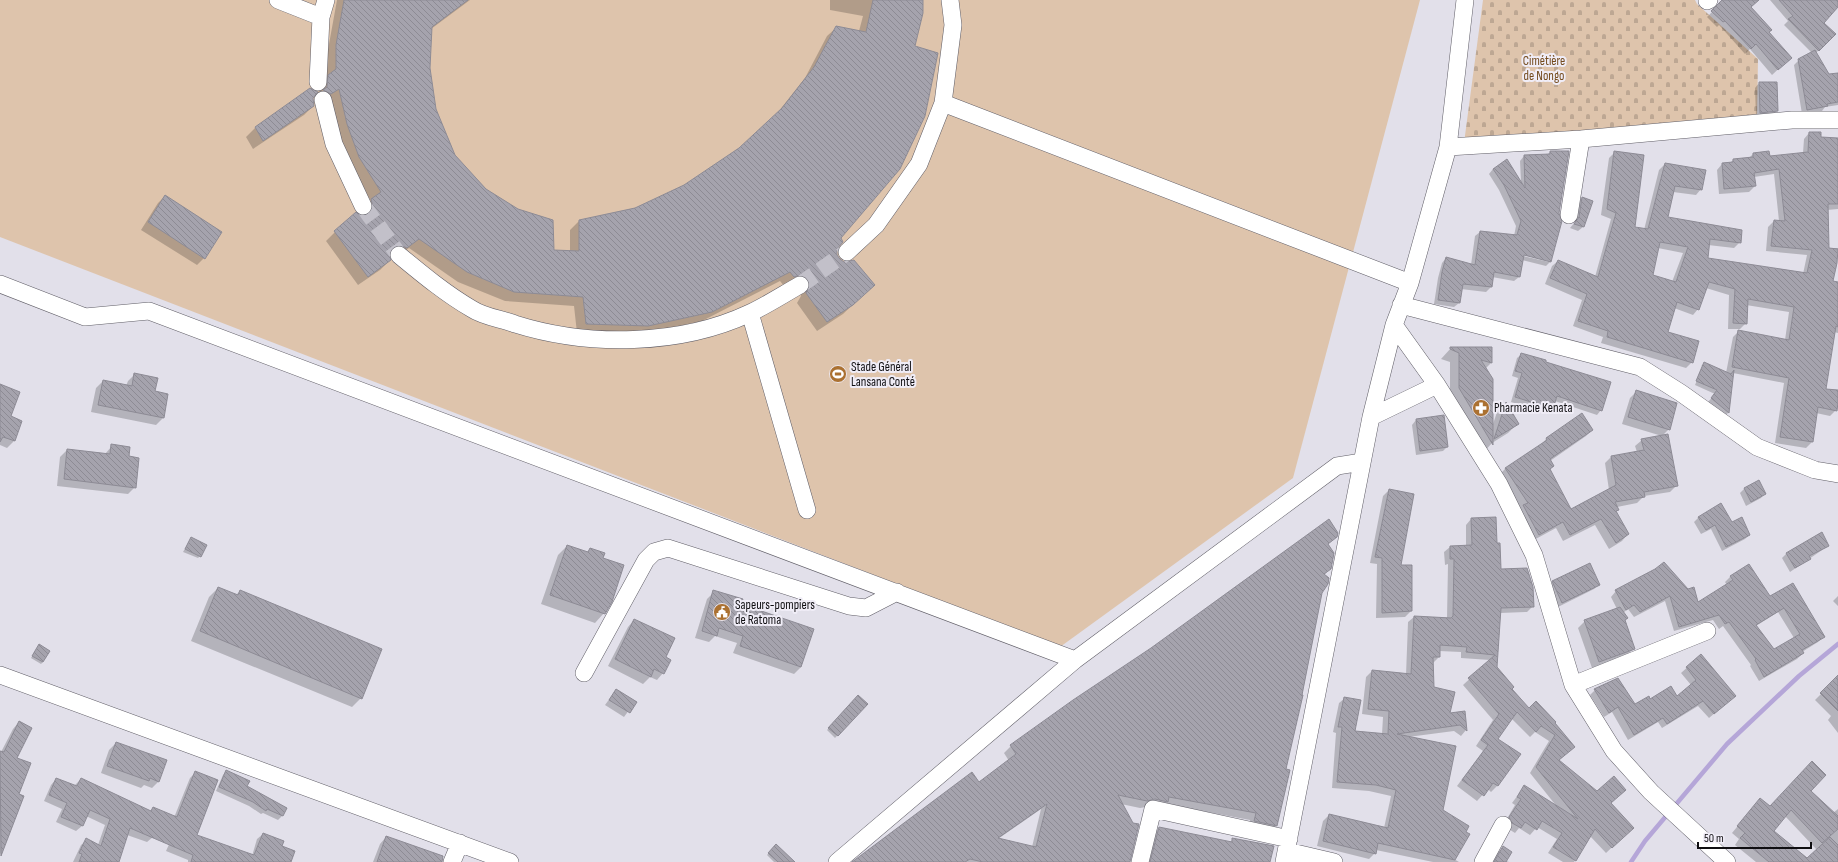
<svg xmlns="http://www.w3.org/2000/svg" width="1838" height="862" font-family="'Sofia Sans Condensed',sans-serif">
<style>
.green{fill:#dec4ac}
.cemetery{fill:url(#cemetery-stones)}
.shadow{fill:#0003;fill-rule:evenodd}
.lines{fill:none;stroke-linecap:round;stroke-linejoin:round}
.stream{stroke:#b5a6d8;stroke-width:4.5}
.building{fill:url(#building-back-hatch);stroke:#8d8b95;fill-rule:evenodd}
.minor-tunnel{stroke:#c2c0c9;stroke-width:17;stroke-dasharray:17 8;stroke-linecap:butt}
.minor-casing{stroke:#605e67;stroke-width:18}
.minor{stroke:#fff;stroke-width:17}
.labels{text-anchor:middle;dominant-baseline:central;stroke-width:4;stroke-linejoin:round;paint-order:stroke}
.park-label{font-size:13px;fill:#734a1c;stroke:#f0edf7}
.poi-label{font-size:13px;fill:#0f0e11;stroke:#f0edf7;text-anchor:start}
</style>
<defs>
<pattern id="cemetery-stones" width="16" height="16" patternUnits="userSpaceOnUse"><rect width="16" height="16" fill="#dec4ac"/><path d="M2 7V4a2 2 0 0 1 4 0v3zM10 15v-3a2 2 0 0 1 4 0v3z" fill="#bda793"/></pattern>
<pattern id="building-back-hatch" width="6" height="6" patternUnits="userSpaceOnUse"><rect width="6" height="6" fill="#a5a3ad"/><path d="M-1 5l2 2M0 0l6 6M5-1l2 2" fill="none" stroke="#8d8b94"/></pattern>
</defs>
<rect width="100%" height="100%" fill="#e2e0ea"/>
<path class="green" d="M0,0H1420L1293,478L1060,647L0,237Z"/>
<path class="cemetery" d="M1483,0H1695L1697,4L1758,59L1757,118L1464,143Z"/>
<path class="shadow" d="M337,0H470L431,29L429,68L435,109L454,155L485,190L554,251L570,252V230L579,221L636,209L685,186L740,149L775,116L805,78L827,36L837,27L859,31L863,16L830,10V0H922L836,249V255L864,294L843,314L817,331L797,303L801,296L799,289L784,286L780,281L702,321L638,335L577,333L574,306L505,301L458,282L409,248L397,257L390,254L388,255L390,260L380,270L358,285L326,241L335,232L364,217L362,210L371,201L350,166L318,97L319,85L327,77V55Z
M1724,0H1758L1750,8L1768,32L1785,63L1772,75L1750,49L1745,54L1719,25L1717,27L1707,17Z
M1770,0H1838V6L1823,23L1834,34L1816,53L1828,75L1838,74V105L1825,107L1822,111L1802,114L1794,65L1799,60L1812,53L1784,25L1788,21Z
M1759,83L1777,111L1773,115L1756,117L1755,88Z
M312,97L313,106L304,115L253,149L246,137L255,128Z
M1809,133L1820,138L1838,139V209L1827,210L1828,248H1838L1831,282L1838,283V333L1834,332L1825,389L1838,391V395L1836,410L1830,416L1816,413L1812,442L1806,448L1775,443L1784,383L1733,373L1728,413L1725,416L1708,402L1715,394L1695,385L1703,366H1701L1704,364L1726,373L1733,337L1739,331L1785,340L1789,312L1746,305V323L1740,329H1728L1729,295L1706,288L1698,309L1693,315L1674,308L1667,333L1692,362L1686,368L1601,343L1603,337L1573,326L1582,300L1545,284L1552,266L1558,261L1595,277L1611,219L1601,215L1609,158L1615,152L1634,228L1644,230L1659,170L1665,164L1701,189L1696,195L1673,192L1667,218L1740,242L1734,248L1708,245L1706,259L1803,274L1807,255L1766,251L1768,227L1774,221H1779L1774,174L1754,177L1755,186L1749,192L1719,194L1717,170L1722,164H1729L1733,160L1749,158L1753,154L1769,157L1803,153L1804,139ZM1658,248L1683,253L1672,282L1652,276Z
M1550,152V262L1546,266L1522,260L1519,277L1514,281L1492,277L1491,287L1486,292L1461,289L1459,303L1454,307L1434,304L1438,278L1442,263L1446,258L1471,265L1475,236L1480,232L1514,236L1516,226L1499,190L1489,174L1493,169L1521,182L1520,161L1524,156L1547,155ZM1519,253L1549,260V262L1519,255Z
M165,196L221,232L204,258L197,265L141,230L158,203Z
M1582,198L1583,227L1578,231L1570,228L1575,222L1578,202Z
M1451,348H1491V363L1485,369L1492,427L1497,412L1506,404L1517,424L1508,433L1492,443L1483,453L1450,398V362L1441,359Z
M1522,354L1545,363L1601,410L1597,415L1555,401L1552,408L1548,413L1511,402L1518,378L1512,376L1517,358Z
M135,374L154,392L167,395L163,418L156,425L91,412L96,388L103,381L126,386L128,381Z
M0,385L9,417L21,421L14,441L7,448L0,445Z
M1637,391L1669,429L1662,436L1677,485L1670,492L1644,496L1637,503L1617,507L1618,509L1615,512L1628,534L1622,541L1609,549L1595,525L1563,541L1556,528L1532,541L1517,512L1521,509L1499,475L1505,469L1540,446L1546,439L1582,415L1592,430L1586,436L1550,461L1549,469L1570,510L1609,490L1605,463L1611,457L1637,452L1635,446L1642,440L1662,436L1622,424L1630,398Z
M1443,416L1447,447L1443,451L1416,455L1412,425L1416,420Z
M112,446L128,457L135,487L128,494L57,486L60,457L67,450L105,454Z
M1759,481L1765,493L1761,498L1746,506L1740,493L1744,489Z
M1389,490L1400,566L1411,611L1405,617L1376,618L1377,564L1370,563L1383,496Z
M1699,517L1731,524L1749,535L1745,539L1722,551L1711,529L1701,534L1694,522Z
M1471,519L1496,544L1500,570L1533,606L1527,612L1500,613L1496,667L1511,689L1529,709L1554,723L1573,747L1558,761L1610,803L1627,833L1606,853L1590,836L1574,862H1563L1548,853L1557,839L1537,827L1530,835L1519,828L1515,833L1507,828L1504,824L1515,805L1512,803L1524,787L1558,808L1530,773L1549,741L1535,732L1530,737L1511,718L1497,739L1519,754L1497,786L1491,792L1488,789L1477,801L1457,786L1483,751L1476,746L1493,720L1463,685L1490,660L1461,658V652L1439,651V657L1433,663V687L1449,714L1466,730L1461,736L1454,731L1408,737L1441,810L1454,859L1459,862H1433L1376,850L1375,853L1369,859L1317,846L1323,821L1329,815L1384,828L1391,796L1369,791L1332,788L1336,733L1333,732L1339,703L1345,698L1354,732L1382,734L1383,717L1362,714L1366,677L1372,671L1406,675L1408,622L1414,617L1447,618L1448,564L1445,565L1444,552L1450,547L1466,546V525Z
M1336,536L1327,545L1330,569L1324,575L1321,593L1285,770L1276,826L1269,833L1248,828L1250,820L1165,804L1140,808L1121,804L1129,862H854L978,783L1009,761L1004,753L1011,746L1073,701ZM1041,809L1032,847L998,839Z
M191,538L200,556L198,558L183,552Z
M567,546L586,553L590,549L602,558L604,613L595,623L541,604L558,555Z
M1828,546L1790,572L1782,558L1786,554Z
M1749,565L1769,597L1823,636L1818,642L1802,652L1803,653L1797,659L1759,681L1750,666L1751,665L1723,626L1719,629L1713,620L1674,631L1665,601L1634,617L1628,609L1623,613L1634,648L1627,655L1592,668L1578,628L1585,621L1617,609L1611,597L1616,591L1656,570L1698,603L1727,585L1725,582L1730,577ZM1778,612L1794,638L1774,650L1756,626Z
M1553,582L1599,584L1594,589L1558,607L1548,587Z
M218,588L236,595L240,591L361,698L352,707L191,641L209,597Z
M714,592L740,605L813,630L801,667L794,674L733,653L737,643L715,636L709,642L695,638L707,599Z
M1838,596V606L1833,601Z
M634,620L665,657L663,673L657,680L650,677L643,684L608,666L628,627Z
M37,648L43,662L41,664L31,658Z
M1701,655L1729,701L1709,718L1698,706L1662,728L1658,722L1628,740L1612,712L1604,717L1590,695L1595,690L1635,706L1650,700L1677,698L1691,685L1681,673Z
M1838,677V733L1828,720L1831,716L1815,700Z
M616,690L635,702L624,717L605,705Z
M858,697L866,704L835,738L827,730Z
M19,722L16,758L18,794L23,796L0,855V754L13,729Z
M116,743L159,781L152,788L144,785L141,788L101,773L109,750Z
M226,771L246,786L286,809L282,816L278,820L263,813L261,814L249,806L216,791L223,775Z
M195,773L196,836L252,856L257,839L263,834L280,847L290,862H188V860L166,851L176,829L171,825L190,778Z
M56,779L74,786L81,779L150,811L153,808V837L147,842L127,835L118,862H73L81,845L87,840L98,845L105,825L86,816L82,826L76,831L56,822L62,809L44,801L51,785Z
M1810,791L1833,813L1838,809V859L1835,862H1756L1735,845L1739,839L1732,833L1760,799L1769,807ZM1785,816L1817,850L1807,859L1772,831Z
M1159,828L1229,843L1233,839L1269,862H1146L1152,835Z
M386,837L438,862H373L380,844Z
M776,845L785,862H774L767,855Z
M1503,848L1506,861L1509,862H1493L1497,853Z"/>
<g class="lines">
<path class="stream" d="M1631,862L1645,841L1727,744L1799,676L1838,644"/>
</g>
<path class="building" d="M344,0H468L432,27L430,68L436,109L455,155L486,189L518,209L553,220L554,250L579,251V220L635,208L684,185L739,148L782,108L814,67L836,26L866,32L873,0H923V13L915,46L938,53L925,116L900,169L841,238L843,242L837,249V255L840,259L844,262L854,260L875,285L853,305L827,322L806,293L810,285L808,280L800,275L794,277L790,272L712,312L648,326L586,324L583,297L514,292L467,272L419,239L407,248L400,245L392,248L389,254L391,260L368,277L334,231L356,212L362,216L368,215L373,207L371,199L381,192L359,157L347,124L339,89L331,94L323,90L327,87L328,75L336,69V45Z
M1722,0H1759L1751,7L1772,30L1769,32L1792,58L1778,70L1756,44L1751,49L1725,21L1723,22L1711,11Z
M1779,0H1838V7L1824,23L1836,34L1819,51L1788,19L1793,16Z
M1815,50L1829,74L1838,73V102L1827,104L1828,106L1807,110L1798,59Z
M1759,82H1777L1778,111L1760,113Z
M310,88L318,92L313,98L314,106L263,141L255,127Z
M1809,132H1821V137L1838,138V204H1828L1829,248L1838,249L1837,263L1833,281L1838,282V327L1836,326L1826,389L1838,390V402L1837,411L1818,407L1813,442L1780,437L1789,378L1732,367L1738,330L1789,340L1794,307L1748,299L1747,324L1733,323L1735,289L1709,282L1699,310L1677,302L1668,332L1699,341L1693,363L1607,337L1608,331L1578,321L1587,294L1550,278L1558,260L1598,277L1616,213L1607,209L1614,151L1644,155L1635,227L1648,229L1665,163L1706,170L1702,190L1675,186L1668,217L1742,230L1741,243L1710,239L1708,258L1807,273L1812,250L1771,246L1774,220L1785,221L1779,169L1754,173L1756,186L1724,189L1722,163L1733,162V159L1753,157V153L1769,151L1770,156L1808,152ZM1660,242L1688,247L1676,282L1653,275Z
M1550,151H1569L1559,213L1562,221L1551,262L1524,255L1520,277L1494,272L1492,287L1463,284L1460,303L1438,300L1442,272L1446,257L1475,265L1480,231L1517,235L1521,221L1504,185L1493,169L1507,159L1525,188L1524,155L1550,154Z
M165,195L222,232L205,259L148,222Z
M1582,197L1593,201L1584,227L1574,224L1579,217Z
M1450,347H1492V363L1481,360L1493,379V445L1459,388V353L1450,349Z
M1521,353L1546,360V362L1611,382L1602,411L1557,396L1553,409L1515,397L1522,373L1515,371Z
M1704,362L1731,374L1734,370L1729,413L1711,398L1717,390L1696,381Z
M134,373L158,378L155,391L168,394L164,418L98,405L103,380L132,386Z
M0,384L20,392L11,416L22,421L15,441L3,437L0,442Z
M1636,390L1677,403L1670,430L1628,417Z
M1506,402L1519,424L1494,439Z
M1582,413L1593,430L1550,459L1554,466L1550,469L1571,509L1616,485L1611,456L1644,450L1641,439L1668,434L1678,486L1644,492L1645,497L1615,502L1619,510L1616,511L1629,534L1616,543L1601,519L1570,535L1563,522L1539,535L1523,505L1528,503L1505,468L1547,440L1546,438Z
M1444,415L1448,447L1420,451L1416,419Z
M111,444L130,447L129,456L139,458L136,488L64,479L67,449L110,454Z
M1759,480L1766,494L1751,502L1744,488Z
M1389,489L1414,494L1401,565H1412V611L1382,613V558L1375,557Z
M1721,503L1732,522L1742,517L1750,535L1726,547L1715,525L1706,530L1698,517Z
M1496,517L1497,543H1500L1501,569L1527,568L1533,587L1534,607L1501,608L1497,667L1514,687L1512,689L1529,708L1536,701L1556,722L1555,723L1575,747L1559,760L1597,791L1614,776L1626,790L1611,803L1634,828L1612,848L1595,829L1576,861L1553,847L1562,833L1542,821L1537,830L1525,822L1521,828L1512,823L1509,817L1521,799L1517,797L1524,785L1578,819L1536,767L1555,735L1541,726L1536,732L1517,712L1498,739L1521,754L1498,786L1493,783L1484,796L1462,780L1488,745L1481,740L1499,714L1468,678L1495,655L1466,652L1467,647L1440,645V657H1433L1434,687L1455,692L1450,713L1465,711L1467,731L1460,725L1397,734L1456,746L1443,810L1469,826L1466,832L1470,834L1455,860L1378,843L1376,854L1323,841L1329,814L1388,828L1396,790L1376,785L1337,782L1342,727H1338L1344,697L1361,700L1355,731L1388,734L1389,711L1368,709L1372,670L1411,674L1414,616L1451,618L1453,616L1454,559H1450V546L1472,545L1471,518Z
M1329,519L1338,533L1337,537L1328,544L1334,553L1331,569L1324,574L1329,578L1328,584L1322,593L1302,695H1303L1286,769L1290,770L1277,826L1254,821L1256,813L1169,797L1168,802L1155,799L1147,801L1118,795L1133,823L1139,824L1130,862H983L970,859L965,862H852L972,772L979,782L1016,754L1010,745L1073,700L1151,648ZM1047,804L1036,847L998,838Z
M1822,532L1829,546L1809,556L1811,559L1795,568L1786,553Z
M191,537L207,545L201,557L185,549Z
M567,545L588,552L590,548L605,553L603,558L624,565L612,602L605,614L550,595Z
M1664,562L1688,589L1694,587L1698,602L1733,580L1730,576L1749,564L1770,596L1793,583L1825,637L1802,650L1804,653L1764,677L1755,660L1756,659L1729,622L1725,624L1719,615L1679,627L1670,596L1640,612L1634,605L1626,610L1615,590L1655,569ZM1784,608L1800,634L1774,649L1756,625Z
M1590,563L1600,585L1562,603L1552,581Z
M218,587L238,595L240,590L382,649L362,699L200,631Z
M713,590L743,599L741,604L814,629L801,667L740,646L743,636L719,628L717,636L702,631Z
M1620,607L1628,618L1625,620L1635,649L1599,662L1584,620Z
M634,619L675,638L666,657L671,660L664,674L654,669L651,677L615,659Z
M39,644L50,651L43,662L32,656Z
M1701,654L1736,696L1714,714L1703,701L1667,724L1663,718L1634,735L1618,707L1609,713L1594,689L1618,678L1635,704L1649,696L1650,699L1671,686L1677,696L1696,680L1686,667Z
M1838,675V711L1820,693Z
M616,689L637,702L630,713L609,700Z
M858,695L868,704L838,736L828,728Z
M19,721L32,728L17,758L31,763L19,794L24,796L1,856L0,751L4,752Z
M116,742L167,760L159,782L150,778L149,781L107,766Z
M1812,761L1826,775L1811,791L1838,816V829L1822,843L1791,810L1774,831L1807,858L1830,837L1838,845V862H1769L1740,838L1745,833L1737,826L1760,798L1770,806Z
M226,770L250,781L247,786L287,808L283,816L267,809L266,811L253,802L219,787Z
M195,771L218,780L197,835L254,855L263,833L284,841L282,846L295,851L291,862H191L193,855L130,828L119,862H79L82,854L79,853L86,838L101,846L110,819L90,810L83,826L61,817L67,803L49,795L56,778L77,786L81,778L151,811L153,807L177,817Z
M1159,827L1232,842V838L1274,846L1270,862H1150Z
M386,836L443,856L442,862H377Z
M776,844L795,862H778L768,853Z
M1503,846L1512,852L1506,862H1494Z"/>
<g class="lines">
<path class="minor-tunnel" d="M363,206L399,255
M800,285L847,252"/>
<g class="minor-casing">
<path id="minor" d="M278,0L321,17
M1707,1L1709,0
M318,82L321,17L326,0
M323,100L334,144L363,206
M943,103L1410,283
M1448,147L1581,139L1792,120H1838
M1569,215L1581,139
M847,252L876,225L919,164L943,103L953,25L950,0
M399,255C422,274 446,294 472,309C484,317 502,319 515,324C588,347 680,346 750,313C767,305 784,294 800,285
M0,284L85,317L149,311L1075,660L1337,466L1362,462
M1401,305L1640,367L1681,393L1757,447L1815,470L1838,474
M750,313L807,510
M1394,325L1437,385L1499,484L1534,555L1573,685L1614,751L1651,792L1727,862
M1371,417L1437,385
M584,673L646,560L654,552L668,548L849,606L866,608L897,592
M0,675L510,862
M1573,685L1707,631
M1287,851L1334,862
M452,862L460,843
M837,862L1075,660
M1140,862L1153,809L1289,839
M1284,862L1371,417L1394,325L1410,283L1448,147L1465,0
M1483,862L1503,825"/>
</g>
<use href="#minor" class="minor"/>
</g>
<defs>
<g id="stadium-disc" transform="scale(0.9)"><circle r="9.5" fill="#ab7131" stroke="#f0edf7"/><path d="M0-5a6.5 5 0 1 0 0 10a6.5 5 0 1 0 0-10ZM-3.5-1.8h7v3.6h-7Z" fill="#fff"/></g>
<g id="pharmacy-disc" transform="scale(0.9)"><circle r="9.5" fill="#ab7131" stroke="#f0edf7"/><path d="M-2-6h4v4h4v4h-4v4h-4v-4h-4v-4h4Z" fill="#fff"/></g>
<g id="civic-disc" transform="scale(0.9)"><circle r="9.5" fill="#ab7131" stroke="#f0edf7"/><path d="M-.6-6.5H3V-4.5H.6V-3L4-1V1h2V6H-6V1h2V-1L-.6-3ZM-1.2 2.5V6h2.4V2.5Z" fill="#fff"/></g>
</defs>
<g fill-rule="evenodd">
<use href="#stadium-disc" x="838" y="374"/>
<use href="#pharmacy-disc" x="1481" y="408"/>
<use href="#civic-disc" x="722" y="612"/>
</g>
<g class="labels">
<g class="park-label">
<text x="1544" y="61">Cimétière<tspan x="1544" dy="15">de Nongo</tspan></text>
</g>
<g class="poi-label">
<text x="851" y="367">Stade Général<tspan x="851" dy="15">Lansana Conté</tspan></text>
<text x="1494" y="408">Pharmacie Kenata</text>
<text x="735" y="605">Sapeurs-pompiers<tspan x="735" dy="15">de Ratoma</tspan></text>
</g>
</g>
<path d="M1698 842v6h113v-6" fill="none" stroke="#0f0e11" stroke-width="2"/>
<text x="1704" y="842" font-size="12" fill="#0f0e11" stroke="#f0edf7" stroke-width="3" paint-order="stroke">50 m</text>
</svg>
